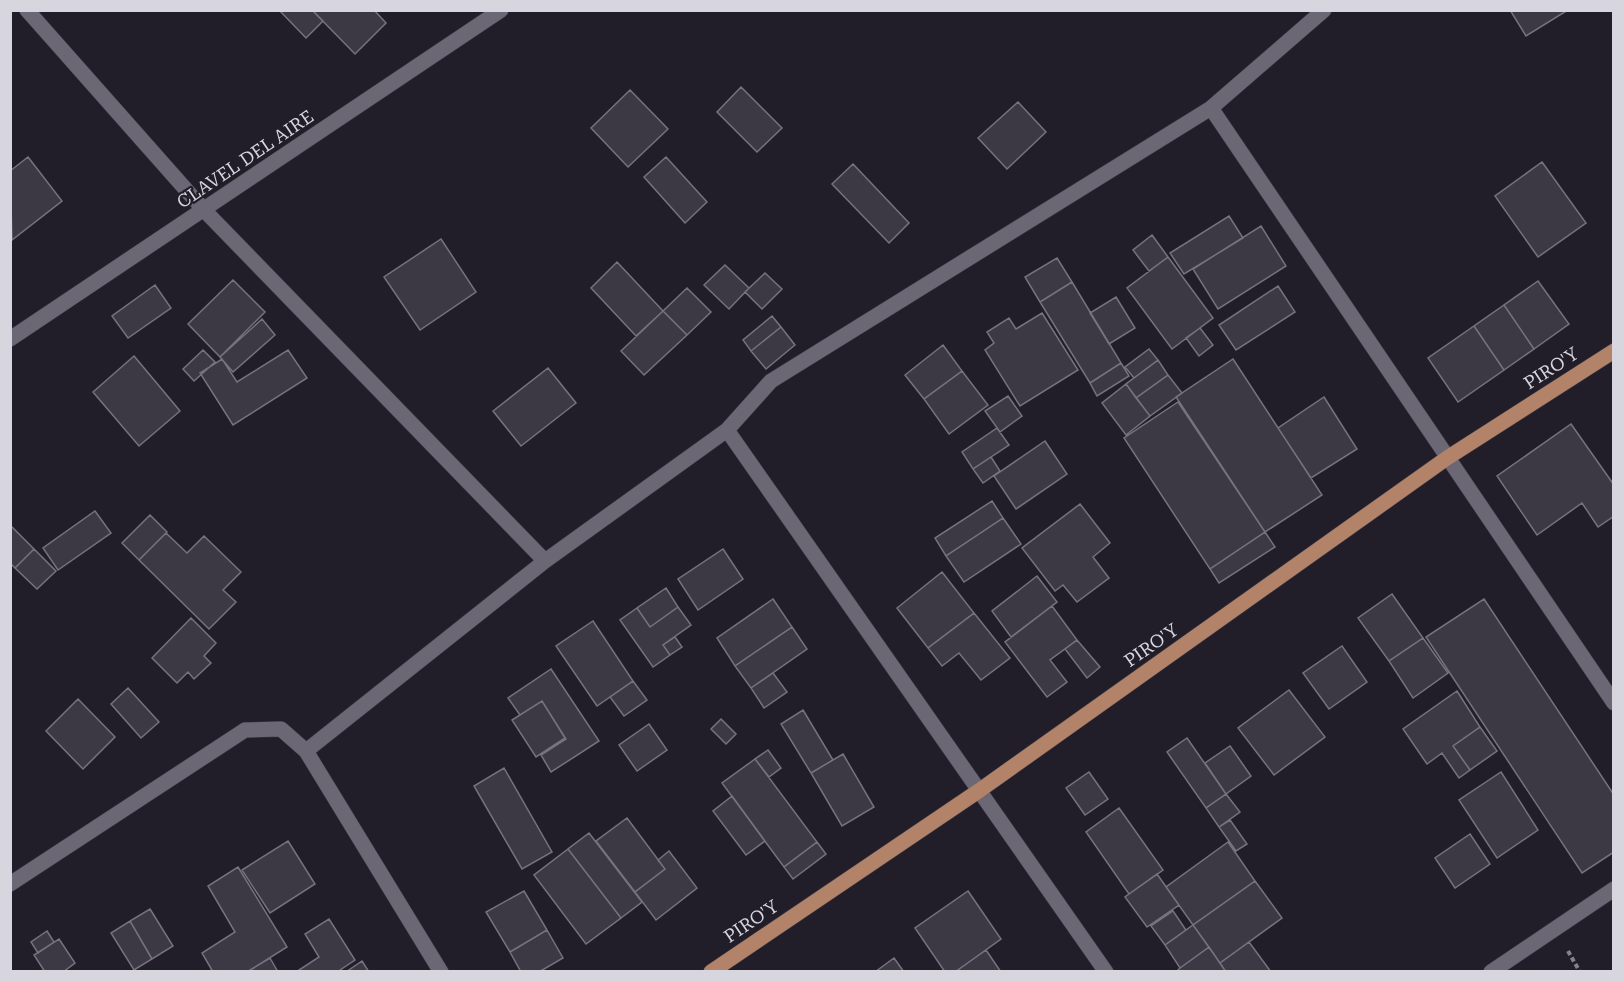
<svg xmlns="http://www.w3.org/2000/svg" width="1624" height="982" font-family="'Roboto Serif',serif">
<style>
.building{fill:#3c3945;stroke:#76727f;stroke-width:1.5}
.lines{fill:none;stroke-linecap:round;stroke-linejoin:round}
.minor-casing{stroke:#3c3942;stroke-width:16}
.major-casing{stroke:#3c3942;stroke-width:16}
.path{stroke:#85828b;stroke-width:4;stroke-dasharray:4.5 3;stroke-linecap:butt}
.minor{stroke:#6b6774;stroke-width:15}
.major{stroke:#b28368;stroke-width:15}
.labels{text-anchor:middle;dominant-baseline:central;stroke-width:4.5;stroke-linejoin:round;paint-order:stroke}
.street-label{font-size:18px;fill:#d7d5dd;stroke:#221e29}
</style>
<rect width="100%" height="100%" fill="#221e29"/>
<path class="building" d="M279,10H312L323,21L306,38Z
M312,10H374L386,23L355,54Z
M1510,10H1568L1526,36Z
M741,87L782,128L757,152L717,112Z
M630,90L668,129L628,167L591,128Z
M1018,102L1046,132L1007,169L978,138Z
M28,157L62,201L12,240L10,171Z
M666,157L707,202L685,223L644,177Z
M1542,162L1586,223L1538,257L1495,196Z
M853,164L909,223L889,243L832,184Z
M1229,216L1243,238L1184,274L1170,253Z
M1261,226L1286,266L1218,309L1193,269Z
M1152,235L1168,257L1149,271L1133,250Z
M441,239L476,292L420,330L384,277Z
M1168,257L1213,318L1172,349L1127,288Z
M1057,258L1072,282L1040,302L1025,277Z
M617,262L663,311L636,336L591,288Z
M725,265L749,288L729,309L704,285Z
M765,273L782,289L762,309L745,292Z
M233,280L265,312L220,357L188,324Z
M1538,281L1569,324L1534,349L1504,305Z
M1072,282L1121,363L1090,383L1040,302Z
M155,285L171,308L128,338L112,316Z
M1278,286L1295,312L1236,350L1219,325Z
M687,288L711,312L687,335L663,311Z
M1116,297L1135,328L1109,344L1090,313Z
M1504,305L1534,349L1504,370L1474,326Z
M663,311L687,335L644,375L621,351Z
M1042,313L1078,370L1020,406L985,350L994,343L987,332L1009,318L1016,329Z
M772,316L781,327L751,351L743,340Z
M262,319L275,335L233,372L220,357Z
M1474,326L1504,370L1458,402L1428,358Z
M781,327L795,345L766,369L751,351Z
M1200,328L1213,345L1199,356L1186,338Z
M943,345L962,371L924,399L905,375Z
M1149,349L1158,360L1134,378L1125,367Z
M203,350L215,362L194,381L183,369Z
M288,350L307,378L233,425L200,373L222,359L237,382Z
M134,356L180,411L139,446L93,392Z
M1233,359L1322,495L1265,532L1176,397Z
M1158,360L1168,375L1136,398L1126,384Z
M1121,363L1129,376L1097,396L1090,383Z
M548,368L576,403L521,446L493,411Z
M962,371L988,405L949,434L924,399Z
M1168,375L1182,393L1150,416L1136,398Z
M1126,384L1150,416L1126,435L1102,403Z
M1008,396L1022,416L1000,432L985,411Z
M1324,397L1357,449L1311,478L1278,428Z
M1178,402L1265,532L1210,569L1124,438Z
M1571,424L1614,485V516L1598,527L1582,503L1537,535L1497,476Z
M997,428L1009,445L973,469L962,452Z
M1045,441L1067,474L1016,509L994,476Z
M991,457L1000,471L983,483L973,469Z
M992,501L1003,518L946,556L935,538Z
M1080,504L1110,543L1093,557L1109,578L1077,602L1063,585L1055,591L1022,548Z
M95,511L111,533L58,570L43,548Z
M150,515L167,532L139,560L122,543Z
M1003,518L1021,544L964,582L946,556Z
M10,525L34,549L15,568L10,563Z
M1265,532L1275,547L1219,583L1210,569Z
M166,533L187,553L204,536L241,572L223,590L236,602L209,629L139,560Z
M34,549L56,571L37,589L15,568Z
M723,549L743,579L698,610L678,579Z
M942,572L974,613L928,648L897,608Z
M1037,576L1057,602L1011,637L992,611Z
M666,588L678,607L650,627L637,608Z
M1392,594L1423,638L1389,661L1358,618Z
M773,599L792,627L735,666L717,638Z
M1484,599L1614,795V852L1582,873L1426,637Z
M1052,606L1077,640L1050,660L1067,682L1047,697L1005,642Z
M678,607L691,625L663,645L670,655L653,667L620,620L637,608L650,627Z
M974,613L1010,658L981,680L959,653L942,666L928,648Z
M191,618L216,643L204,656L211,663L194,679L188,672L177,683L152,658Z
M593,621L633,681L597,706L556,646Z
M792,627L807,649L751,688L735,666Z
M675,637L682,647L670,655L663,645Z
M1423,638L1448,673L1413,698L1389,661Z
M1077,640L1100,667L1087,678L1065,649Z
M1342,646L1367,682L1329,709L1303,673Z
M551,669L599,741L551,772L541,755L566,739L542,701L520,715L508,698Z
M773,673L787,692L764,708L751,688Z
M633,681L647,700L624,716L610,697Z
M128,688L159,722L141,738L111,704Z
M1289,690L1325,737L1274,775L1238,728Z
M1457,691L1480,727L1453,746L1470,770L1459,778L1442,753L1427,764L1403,729Z
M78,699L115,737L83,769L46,731Z
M542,701L565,738L536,757L512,720Z
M803,710L833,760L811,773L781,724Z
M721,719L736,734L726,744L711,729Z
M649,724L667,750L637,771L619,745Z
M1480,727L1497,751L1470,770L1453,746Z
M1187,738L1226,794L1206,808L1167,752Z
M1230,746L1251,776L1226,794L1205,763Z
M768,750L781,768L769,777L755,759Z
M843,754L874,807L842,826L811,773Z
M755,759L817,842L784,867L722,783Z
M504,768L552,852L522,869L474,786Z
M1089,772L1108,799L1085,815L1066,788Z
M1501,772L1538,830L1497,858L1459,800Z
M1226,794L1240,812L1219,827L1206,808Z
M732,796L765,841L746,855L713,811Z
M1119,808L1163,870L1129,894L1086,832Z
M627,818L665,869L635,892L596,841Z
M1230,820L1247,844L1236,851L1219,827Z
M589,833L642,902L621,918L568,849Z
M1470,834L1490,864L1455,888L1435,858Z
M288,841L315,884L270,913L242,870Z
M817,842L826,854L793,879L784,867Z
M1228,842L1255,881L1193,925L1166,887Z
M568,849L621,918L586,944L534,875Z
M669,851L697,888L656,920L635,892L665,869L658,860Z
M238,867L287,947L247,972H213L202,953L235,932L208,886Z
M1157,874L1179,905L1147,927L1125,897Z
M1255,881L1282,918L1220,963L1193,925Z
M524,891L547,930L510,952L486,912Z
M968,891L1001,939L955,972H945L915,928Z
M150,909L173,946L152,959L130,921Z
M1173,911L1186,930L1165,945L1151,926Z
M329,919L355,960L337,972H296L319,957L305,934Z
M130,921L152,959L134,970L111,933Z
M1193,925L1209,947L1180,968L1165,945Z
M547,930L563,958L539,972H521L510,952Z
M47,931L54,942L38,953L31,942Z
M59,939L75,963L63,972H45L34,955Z
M1249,942L1271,972H1226L1220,963Z
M1209,947L1226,972H1176L1180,968Z
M986,950L1001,972H955Z
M270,958L278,972H247Z
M894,958L904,972H875Z
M362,961L369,972H346Z"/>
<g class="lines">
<g class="minor-casing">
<path id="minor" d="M27,10L204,210L545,561
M1211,108L1614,703
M10,339L501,10
M727,430L1106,972
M306,751L545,561L727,430L771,381L1211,108L1324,10
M10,884L245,730L281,729L306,751L441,972
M1491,972L1614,889"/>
</g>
<g class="major-casing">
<path id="major" d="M711,972L980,790L1447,458L1614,351"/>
</g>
<path class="path" d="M1568,951L1580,972"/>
<use href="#minor" class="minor"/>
<use href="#major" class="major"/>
</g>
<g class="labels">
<g class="street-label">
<text transform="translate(245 159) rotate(-34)">CLAVEL DEL AIRE</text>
<text transform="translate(1551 368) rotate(-33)">PIRO'Y</text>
<text transform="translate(1151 645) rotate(-35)">PIRO'Y</text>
<text transform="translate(751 921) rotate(-34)">PIRO'Y</text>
</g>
</g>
<rect width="1624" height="982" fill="none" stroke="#d7d5dd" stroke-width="24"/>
</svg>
